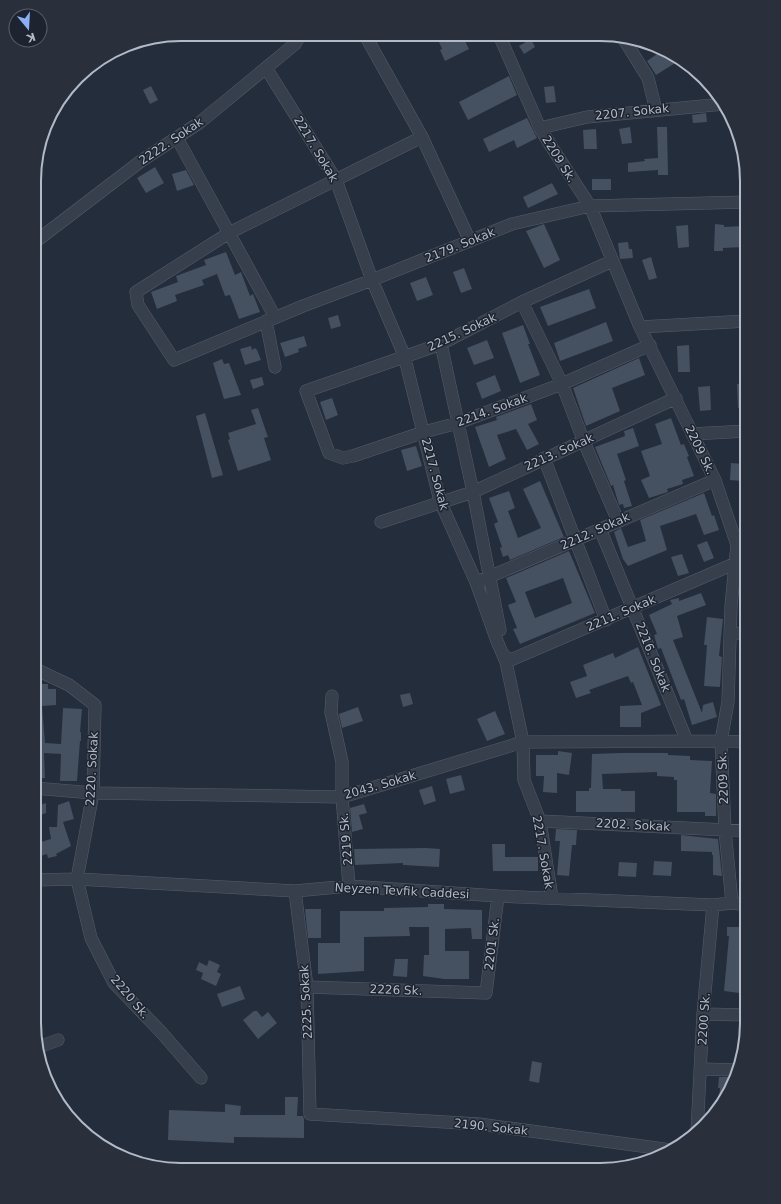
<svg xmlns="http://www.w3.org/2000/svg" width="781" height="1204" font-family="'DejaVu Sans',sans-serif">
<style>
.building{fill:#455060;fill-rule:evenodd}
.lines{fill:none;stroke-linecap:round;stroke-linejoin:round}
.minor-casing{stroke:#555d69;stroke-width:13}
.minor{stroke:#373f4c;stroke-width:12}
.labels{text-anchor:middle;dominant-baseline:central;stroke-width:3;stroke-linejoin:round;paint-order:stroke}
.street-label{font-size:12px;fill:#b3bac7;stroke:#1d2430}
.rim{fill:none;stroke:#b3bac7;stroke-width:2}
</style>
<rect width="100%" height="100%" fill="#242d3b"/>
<path class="building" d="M436,35H462L469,49L445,61L440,50L442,49Z
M531,39L535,47L524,54L519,46Z
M660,52L674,58L677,62L656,75L647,61Z
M509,76L517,95L468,120L459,102Z
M151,86L158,100L150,104L143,90Z
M554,86L556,102L546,103L544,87Z
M706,113L707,122L693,123L692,115Z
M527,118L537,138L517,148L514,140L489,152L483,139Z
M630,127L632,143L622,144L619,129Z
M657,127H667L668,175H658V170L628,172V163L645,161L644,159L658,158Z
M596,129L597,149H584L583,130Z
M155,167L164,183L146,193L137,178Z
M186,170L194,185L177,191L172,174Z
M592,179H611V190H592Z
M552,183L558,194L528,208L523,197Z
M544,224L560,260L544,268L526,231Z
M715,224L724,225V227L743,226L744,247L723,248V251H714Z
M688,225L689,247L678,248L676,226Z
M628,242L629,249H632L633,258L620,259L618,243Z
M226,252L235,275L241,272L250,296L253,294L260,312L239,319L230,295L225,296L217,274L202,280L204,285L175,295L177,301L157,309L151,292L178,282L176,276L206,265L204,260Z
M651,257L657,278L649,280L642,260Z
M464,268L472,289L461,293L453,272Z
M426,277L433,295L417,301L410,283Z
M589,289L596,308L548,326L540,307Z
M338,315L341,326L331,329L328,318Z
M606,322L613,341L560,361L554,343Z
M523,325L530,344H528L540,375L520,383L502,333Z
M304,336L307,346L298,349L299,352L285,357L280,343Z
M487,340L494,358L474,365L467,348Z
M689,345L690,372H678L677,346Z
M251,346L252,350L255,348L257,350L261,360L245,365L240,349Z
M639,358L645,375L612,388L620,411L586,426L573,388Z
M222,359L224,364L229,363L241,395L224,399L213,363Z
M495,375L501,391L482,399L476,383Z
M262,377L264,385L253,389L250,380Z
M747,383V407L738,408L737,384Z
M710,386L711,410L700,411L698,387Z
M332,398L338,415L326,420L320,402Z
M531,404L537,420L528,424L539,444L527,450L516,429L497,435L506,459L489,467L475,427L497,420L496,417Z
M258,408L268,437L264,438L271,460L238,471L228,440L230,439L228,433L256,424L251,410Z
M205,413L223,475L212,478L196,416Z
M671,418L681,445L684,444L689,456L687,457L694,476L682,480L683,484L667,489L668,492L649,498L641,480L650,476L641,451L662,444L655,424Z
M633,428L639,446L617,454L626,480L624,481L632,506L624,508L623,504L619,505L613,485L611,486L595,447L625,436L624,431Z
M416,446L422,466L407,471L401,450Z
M731,463L744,464L742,481L730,480Z
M540,481L564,537L510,560L508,555L503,557L500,548L502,547L494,524L498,522L489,498L509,491L515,508L508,511L518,538L541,528L523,489Z
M704,493L712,516L714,515L719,530L704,535L696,514L660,526L667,550L628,566L623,559L614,532L621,528L628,547L646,541L640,520Z
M707,541L714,558L704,562L697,545Z
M569,551L595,613L520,644L513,629L517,628L508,605L516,602L506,578ZM563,578L572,603L535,618L525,592Z
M682,554L689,573L678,576L671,557Z
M701,593L706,605L677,616L683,637L673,640L702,713L703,705L713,702L717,717L692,725L684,699L681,700L661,648L658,649L654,635L657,634L649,615L672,604L670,600L679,598V601Z
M707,617L723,619L719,656L722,657L720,687L704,686L707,645H704Z
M638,647L661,705L641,713V727H620V706L642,705L633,682L631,683L628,676L589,690L591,693L576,698L570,682L587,676L583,665L613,653L615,658Z
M34,684H48V689H56V705L42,706L45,743L61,744L63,708L82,709L80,732H81V741H80L77,781H60L61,754L44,753L45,778L34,779Z
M410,693L413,704L403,707L400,695Z
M358,707L363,721L342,728L339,714Z
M495,711L505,734L487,741L477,719Z
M558,751L572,753L569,775L557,773V793L543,792L544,776H536V755H558Z
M620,753H668V755L690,756V760L712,761L710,793L716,794V816H705V812H677V780H674V777L657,776V772L602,774L603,789H621V791H635V812H576V791H589V788H591L592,754Z
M461,775L465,790L450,794L446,779Z
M432,786L436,801L424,805L419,790Z
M69,801L74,819L63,822L71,846L56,854L57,856L48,858L47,854L34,858V844L51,839L49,827H57L58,805Z
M46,803V813L34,817V807Z
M364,804L367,813L359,815L363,829L352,832L350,808Z
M556,829L577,830L576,845H572L569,876L557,875L560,841H555Z
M681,835L718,839L722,876L713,875V855H712V852L681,851Z
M492,844H505V857H538V871H493Z
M426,848L440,849L439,867L403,865V863L355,865L354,849Z
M654,861L672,862L671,876L653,875Z
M619,862L637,863L636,877L618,876Z
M428,904H444V909L482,910V939H472L471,928L445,929V951H469V979H444L423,976L424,955H429V927H409L410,936L364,937V971L318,974V943H340V911H384V908L428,907Z
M305,909H321V938H308Z
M727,927H742V949L747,950V994L724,991L729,936H727Z
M395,959H408L407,977L393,976Z
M209,960L220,965L217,972L221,974L216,986L201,979L203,973L196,970L199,962L207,966Z
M240,986L245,999L222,1007L217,994Z
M254,1011H257L262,1017L268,1012L277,1023L258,1039L243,1020Z
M532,1061L542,1063L539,1083L529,1081Z
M719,1077H736L718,1109L720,1088H718Z
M285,1097H298L297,1116H303L304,1119V1138L234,1137V1143L168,1140L169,1110L225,1112V1104L241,1106L240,1115H285Z"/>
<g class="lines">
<g class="minor-casing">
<path id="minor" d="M365,35L422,137L229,233L136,292L138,305L174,360L303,306L372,280L512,224L590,206L747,202
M499,35L540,128L551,146L590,206L640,327L715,480L737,545L731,606L728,702L721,741L725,830L732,903
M622,36L648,78L656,110
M266,68L336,180L372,280L404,355L440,501L476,582L497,641L506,662L523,742L524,780L540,821L552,898
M540,128L587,117L724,104
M422,137L470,241
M177,138L275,317
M35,242L141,161L199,123L295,44L301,34
M612,261L522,302L441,344L306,391L329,453L343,458L353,456L424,432L458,423L562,384L650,345
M522,302L562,384L584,442L618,521
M266,321L275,367
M640,327L747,321
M441,344L473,492L500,630
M692,434L747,431
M544,458L606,620
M381,522L473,492L676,398
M600,529L687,741
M482,580L715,480
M730,633L747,634
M505,656L506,662L736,563
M35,669L69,685L95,705L93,793L77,879L91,938L114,983L161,1032L201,1078
M332,696L331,712L342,762V797L349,886
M34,788L93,793L342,797L523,742L721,741L747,742
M540,821L747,831
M34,880L77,879L295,891L349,886L498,896L713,905L732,903L747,905
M295,891L307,987L310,1114L479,1124L671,1150
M307,987L486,993L498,896
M703,1014L747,1015
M39,1047L58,1040
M700,1069L739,1070
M697,1132L703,1014L713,905"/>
</g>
<use href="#minor" class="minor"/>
</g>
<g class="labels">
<g class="street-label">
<text transform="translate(632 112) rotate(-6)">2207. Sokak</text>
<text transform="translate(171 141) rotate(-34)">2222. Sokak</text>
<text transform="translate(316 149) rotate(59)">2217. Sokak</text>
<text transform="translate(559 159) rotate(58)">2209 Sk.</text>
<text transform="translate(460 245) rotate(-22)">2179. Sokak</text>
<text transform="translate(462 332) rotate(-25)">2215. Sokak</text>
<text transform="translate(492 410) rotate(-20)">2214. Sokak</text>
<text transform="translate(700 450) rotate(64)">2209 Sk.</text>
<text transform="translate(559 452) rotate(-24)">2213. Sokak</text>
<text transform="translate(435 474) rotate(75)">2217. Sokak</text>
<text transform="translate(595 531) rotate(-24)">2212. Sokak</text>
<text transform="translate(621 613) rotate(-23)">2211. Sokak</text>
<text transform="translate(653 657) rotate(68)">2216. Sokak</text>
<text transform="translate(92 769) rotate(-87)">2220. Sokak</text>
<text transform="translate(723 778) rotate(-92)">2209 Sk.</text>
<text transform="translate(380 785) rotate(-16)">2043. Sokak</text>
<text transform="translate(633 825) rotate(3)">2202. Sokak</text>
<text transform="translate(346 839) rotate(-95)">2219 Sk.</text>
<text transform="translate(543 852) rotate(80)">2217. Sokak</text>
<text transform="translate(402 891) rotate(3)">Neyzen Tevfik Caddesi</text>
<text transform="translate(492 944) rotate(-83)">2201 Sk.</text>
<text transform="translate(396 990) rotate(2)">2226 Sk.</text>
<text transform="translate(130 997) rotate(50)">2220 Sk.</text>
<text transform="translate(306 1002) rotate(-93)">2225. Sokak</text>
<text transform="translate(704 1019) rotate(-86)">2200 Sk.</text>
<text transform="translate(491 1127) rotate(6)">2190. Sokak</text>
</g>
</g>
<path d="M0 0H781V1204H0ZM181 41H600A140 140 0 0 1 740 181V1023A140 140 0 0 1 600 1163H181A140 140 0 0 1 41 1023V181A140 140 0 0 1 181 41Z" fill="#29303c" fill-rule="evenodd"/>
<path class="rim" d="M181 41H600A140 140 0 0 1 740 181V1023A140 140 0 0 1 600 1163H181A140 140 0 0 1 41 1023V181A140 140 0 0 1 181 41Z"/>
<g transform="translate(28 28) rotate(162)"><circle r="19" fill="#1d2430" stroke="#59606c"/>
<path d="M0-3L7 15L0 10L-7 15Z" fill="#8bb0f4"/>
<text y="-6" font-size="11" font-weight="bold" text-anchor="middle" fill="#b3bac7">K</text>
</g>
</svg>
